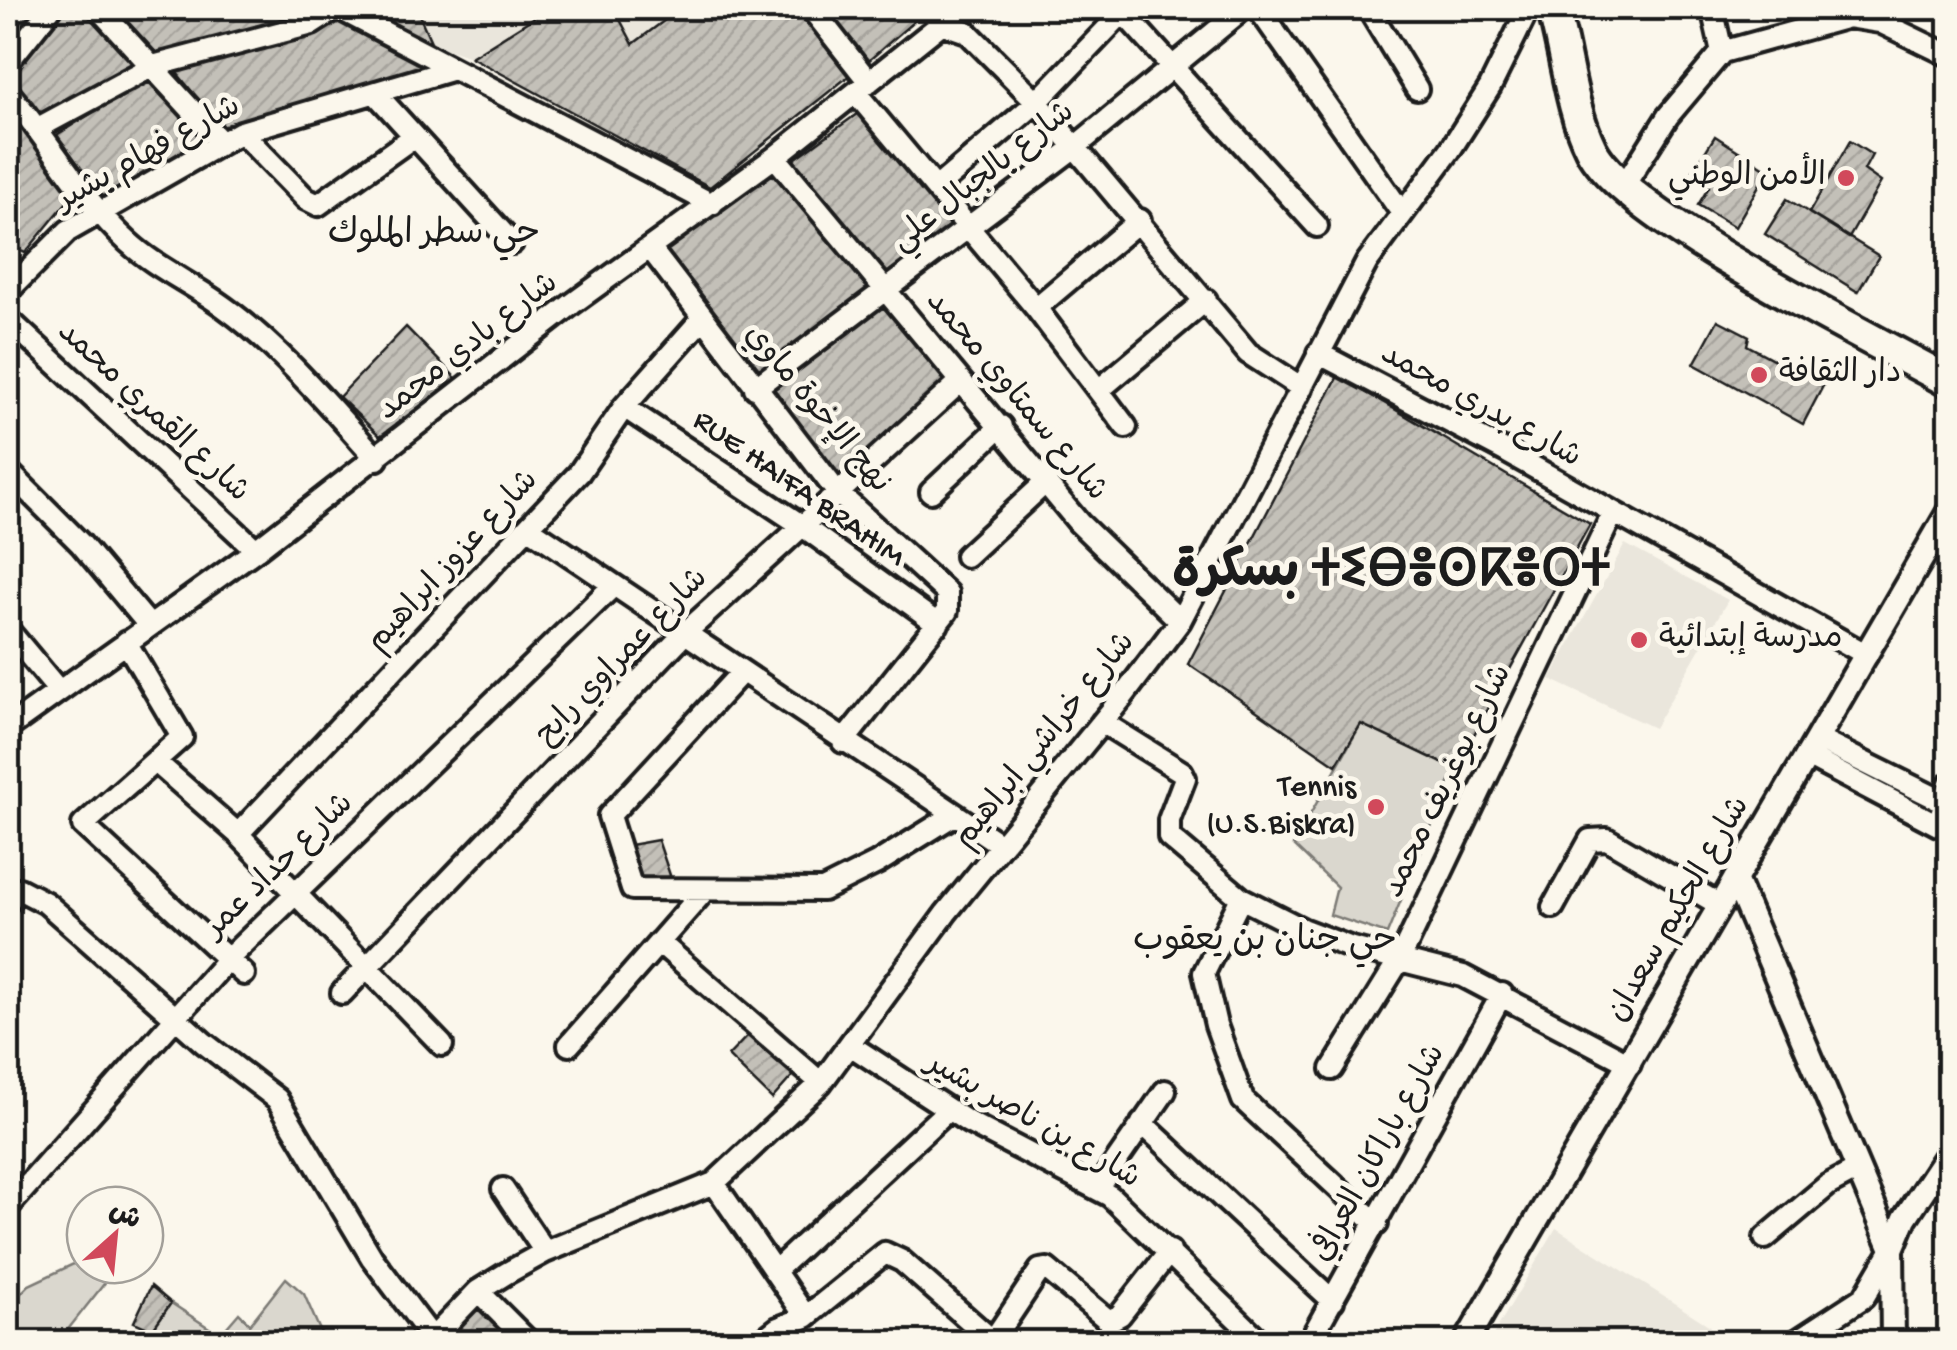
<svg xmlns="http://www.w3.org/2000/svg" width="1957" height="1350" font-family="'Gochi Hand','Playpen Sans Arabic','Noto Sans Tifinagh',sans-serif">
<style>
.built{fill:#eae6dc}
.grass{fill:#dad7ce;stroke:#7b7a75;stroke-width:2.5}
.building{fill:url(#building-hatch);stroke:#1c1c1c;stroke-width:2.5}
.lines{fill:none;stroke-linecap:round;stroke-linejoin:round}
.minor-casing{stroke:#1c1c1c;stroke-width:28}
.tertiary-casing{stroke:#1c1c1c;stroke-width:30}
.primary-casing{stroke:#1c1c1c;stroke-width:38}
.minor{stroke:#fbf7ec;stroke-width:20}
.tertiary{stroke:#fbf7ec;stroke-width:22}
.primary{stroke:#fbf7ec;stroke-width:30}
.poi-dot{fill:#d1495b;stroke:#fbf7ec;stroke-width:4}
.labels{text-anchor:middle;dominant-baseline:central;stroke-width:10;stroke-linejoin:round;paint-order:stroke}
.street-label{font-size:32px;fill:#1c1c1c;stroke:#fbf7ec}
.poi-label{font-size:32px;fill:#1c1c1c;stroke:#fbf7ec;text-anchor:end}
.neighbourhood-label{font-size:35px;fill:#1c1c1c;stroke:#fbf7ec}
.town-label{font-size:52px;font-weight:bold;fill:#1c1c1c;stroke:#fbf7ec}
</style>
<defs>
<pattern id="building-hatch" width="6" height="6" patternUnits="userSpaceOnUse" patternTransform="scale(2.5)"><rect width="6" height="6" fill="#c3c0b8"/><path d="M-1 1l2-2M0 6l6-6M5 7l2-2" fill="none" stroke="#a7a49e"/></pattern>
</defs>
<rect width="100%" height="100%" fill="#fbf7ec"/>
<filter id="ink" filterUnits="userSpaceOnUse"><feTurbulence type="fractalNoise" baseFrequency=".01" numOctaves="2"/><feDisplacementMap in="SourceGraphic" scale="20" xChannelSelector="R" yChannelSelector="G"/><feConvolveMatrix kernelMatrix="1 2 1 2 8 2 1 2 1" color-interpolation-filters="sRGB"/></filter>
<g filter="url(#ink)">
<path class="built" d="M416,8H549L471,57L432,44Z
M591,8H681L633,44L616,12Z
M1625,544L1728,600L1654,728L1550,679Z
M1556,1228L1710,1326L1701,1342H1489Z"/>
<path class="grass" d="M1361,724L1455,769L1387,934L1330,915L1337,887L1293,845Z
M80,1261L98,1273L105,1265H119L58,1342H8V1306L29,1285Z
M286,1278L304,1294L325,1342H144L171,1303L220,1335L239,1313L250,1324Z"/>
<path class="building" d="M8,8H40L8,46Z
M64,8H85L139,63L41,120L8,74Z
M106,8H306L310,19L155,60Z
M360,8H416L432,44Z
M549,8L616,12L633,44L681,8H799L850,75L710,187L471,57Z
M823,8H926L928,9L866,63Z
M352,19L428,69L223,130L173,68Z
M153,75L205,137L105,200L55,136Z
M8,109L76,191L25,253L8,245Z
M861,111L953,227L887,279L792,161Z
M1715,136L1768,170L1735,227L1698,205L1709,187L1690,176Z
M1850,141L1872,155L1864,170L1881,182L1849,238L1809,213Z
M774,171L873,289L758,375L660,255Z
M1787,199L1879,256L1858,292L1765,234Z
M885,300L950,386L839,484L772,391L835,332Z
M1718,320L1749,336L1747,345L1823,386L1803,424L1694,364Z
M406,327L457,379L380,436L339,397Z
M1338,376L1590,524L1455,769L1361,724L1336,765L1188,664Z
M658,840L672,881L641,885L630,845Z
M753,1030L796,1072L772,1099L728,1056Z
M151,1286L171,1303L152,1330L134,1322Z
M482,1301L524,1342H436Z"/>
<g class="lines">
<g class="minor-casing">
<path id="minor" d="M98,8L221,142
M338,8L712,204
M811,8L869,82
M929,8L941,23L967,32L1037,102L1248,353L1302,388
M1119,8L1317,226
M1258,8L1402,213
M1368,8L1417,89
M1712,8L1722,52
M8,62L51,8
M8,92C50,141 81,199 128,242C156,268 193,284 224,307C281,348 330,407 377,459
M856,93L1036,308L1126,427
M377,95L512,243
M38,128L153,66L312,24L337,8
M241,132L306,199L318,205L412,138
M775,157L1079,523L1180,621
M936,188L1037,102L1127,8
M1622,189L1668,116L1722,52L1848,17L1880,22L1950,56
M650,248L837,492L947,593V611L843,742
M8,291L68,231L241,132L454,69
M1036,308L1140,220
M8,319L256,550
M1318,353L1505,451L1867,655
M755,388L1075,147L1244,8
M1099,390L1206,300
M624,407L801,525L938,624
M8,471L81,544L148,624
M931,492L1001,426
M529,528L1001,845
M966,556L1047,481
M8,630L59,691
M126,642L182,737L83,825L244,974
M741,673L609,816L632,889L823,890L877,863L954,815
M1102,722L1182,772L1185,778L1169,820V837L1241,898L1302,929L1352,948L1463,976L1630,1064
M8,728L256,550L572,304L775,157L961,8
M1817,739L1942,801
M1807,756L1938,825L1950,783
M157,763L238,834L442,1045
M238,834L579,473L624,407L701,320
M1241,898L1204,973L1216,1025L1243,1100L1377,1224
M8,902L19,889L46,903L204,1043L277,1099L372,1258L433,1339
M1553,907L1590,840L1607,839L1720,905
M659,942L821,1083
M342,993L686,632L961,381
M569,1045L705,890
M850,1045L968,1122L1110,1196L1261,1342
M1332,1069L1400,959L1612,515
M1142,1123L1333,1301
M714,1183L806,1317
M503,1189L545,1252
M1097,1189L1165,1091
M8,1207L228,959L612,587
M1765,1238L1828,1185L1858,1169
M776,1270L948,1110
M478,1291L529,1342
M429,1342L478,1291L507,1273L545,1252L714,1183L821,1083L946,913L1121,699L1180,621L1367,262L1450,150L1490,87L1529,8
M760,1342L778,1328L806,1317L885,1253L902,1261L993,1341
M992,1342L1040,1270L1047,1269L1109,1321L1120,1315L1170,1251
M1309,1342L1502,994
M1795,1342L1864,1297L1892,1249"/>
</g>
<g class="tertiary-casing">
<path id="tertiary" d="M1735,879L1892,1249L1893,1342
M1892,1249L1905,1218L1950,1150
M1466,1342L1950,510"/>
</g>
<g class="primary-casing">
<path id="primary" d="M1553,8C1566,52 1570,107 1591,149C1626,219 1872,338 1950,382"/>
</g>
<use href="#minor" class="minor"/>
<use href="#tertiary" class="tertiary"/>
<use href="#primary" class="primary"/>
</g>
</g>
<g class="poi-dot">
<circle cx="1846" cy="178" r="10"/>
<circle cx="1759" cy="375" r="10"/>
<circle cx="1639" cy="640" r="10"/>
<circle cx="1376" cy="807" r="10"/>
</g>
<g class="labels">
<g class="street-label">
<text transform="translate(149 155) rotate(-29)">شارع فهام بشير</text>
<text transform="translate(984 178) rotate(-38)">شارع بالجبال علي</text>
<text transform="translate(469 348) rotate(-38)">شارع بادي محمد</text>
<text transform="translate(1015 397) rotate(50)">شارع سمتاوي محمد</text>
<text transform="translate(1480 407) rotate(29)">شارع بدري محمد</text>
<text transform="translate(816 410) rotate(50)">نهج الإخوة ماوي</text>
<text transform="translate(152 413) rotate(43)">شارع القمري محمد</text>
<text transform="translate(798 490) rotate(35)">RUE HAIFA BRAHIM</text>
<text transform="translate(454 562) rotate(-47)">شارع عزوز ابراهيم</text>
<text transform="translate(623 658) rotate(-46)">شارع عمراوي رابح</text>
<text transform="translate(1046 741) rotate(-51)">شارع خراشي ابراهيم</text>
<text transform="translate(1449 782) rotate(-64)">شارع بوغريف محمد</text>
<text transform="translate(280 867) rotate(-44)">شارع حداد عمر</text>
<text transform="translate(1680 910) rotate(-60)">شارع الحكيم سعدان</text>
<text transform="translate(1032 1122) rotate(30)">شارع بن ناصر بشير</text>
<text transform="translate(1380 1154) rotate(-61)">شارع باراكان العرافي</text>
</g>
<g class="poi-label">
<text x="1826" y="178">الأمن الوطني</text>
<text x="1779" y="375" text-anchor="start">دار الثقافة</text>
<text x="1659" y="640" text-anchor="start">مدرسة إبتدائية</text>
<text x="1356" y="789">Tennis<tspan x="1356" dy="37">(U.S.Biskra)</tspan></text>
</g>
<g class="neighbourhood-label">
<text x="434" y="235">حي سطر الملوك</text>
<text x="1265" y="942">حي جنان بن يعقوب</text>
</g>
<g class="town-label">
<text x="1391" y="575">بسكرة ⵜⵉⴱⴻⵙⴽⴻⵔⵜ</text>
</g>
</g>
<rect width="1957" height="1350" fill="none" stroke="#fbf7ec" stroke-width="40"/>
<rect x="20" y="20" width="1917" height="1310" fill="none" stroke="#1c1c1c" stroke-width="4" filter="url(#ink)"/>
<g transform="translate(115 1235) rotate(27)"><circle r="48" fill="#fbf7ec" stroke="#a29f99" stroke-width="2.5"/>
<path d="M0-8L18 38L0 25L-18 38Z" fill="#d1495b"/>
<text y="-15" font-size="28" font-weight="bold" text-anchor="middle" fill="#1c1c1c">ش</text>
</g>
</svg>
